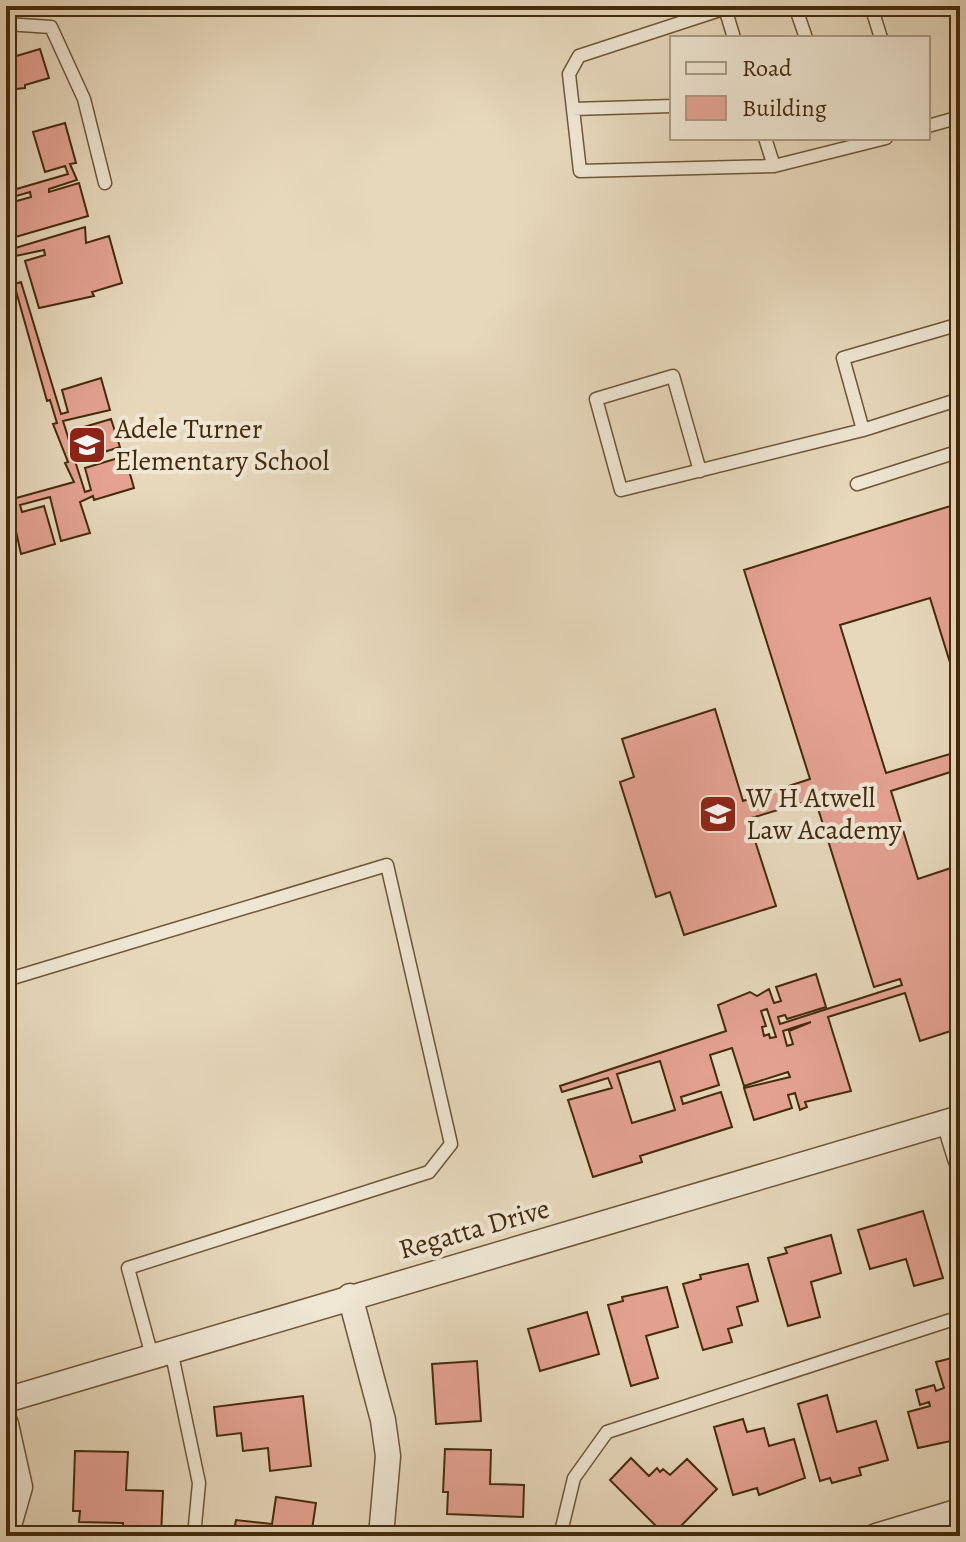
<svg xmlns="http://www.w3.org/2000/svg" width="966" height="1542" font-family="Alegreya,serif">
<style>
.building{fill:#e5a293;stroke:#442b0b;stroke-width:2;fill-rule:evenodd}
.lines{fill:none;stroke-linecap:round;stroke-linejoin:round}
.service-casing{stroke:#6d5637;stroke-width:15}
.minor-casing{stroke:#6d5637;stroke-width:27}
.service{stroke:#efe6d3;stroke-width:12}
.minor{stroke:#efe6d3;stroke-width:24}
.labels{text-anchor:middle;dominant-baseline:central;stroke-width:8;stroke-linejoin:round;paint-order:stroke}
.poi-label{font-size:28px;fill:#442b0b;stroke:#efe6d3;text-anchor:start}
.street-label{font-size:28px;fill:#442b0b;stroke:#efe6d3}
</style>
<rect width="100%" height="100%" fill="#e7d8bc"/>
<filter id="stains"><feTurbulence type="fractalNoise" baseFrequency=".0025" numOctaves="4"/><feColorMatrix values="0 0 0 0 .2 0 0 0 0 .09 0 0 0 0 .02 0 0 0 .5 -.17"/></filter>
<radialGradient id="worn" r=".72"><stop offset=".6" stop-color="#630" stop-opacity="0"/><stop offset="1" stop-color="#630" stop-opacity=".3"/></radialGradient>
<path class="building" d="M40,49L49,78L25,85V88L6,90V82L9,81L6,59Z
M65,123L76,163L70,164L77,180L49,189V192L79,183L88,216L12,238L6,204L31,197L30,192L6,199V192L68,174L65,166L45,172L33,132Z
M85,227L86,243L109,236L122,283L92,292L94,296L39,308L25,261L45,255L44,250L6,258V228L12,249Z
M6,267L11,285L21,282L61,414L68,412L62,390L101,378L110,410L63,421L73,453L81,451L74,430L111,419L120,447L75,461L85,492L91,490L85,468L125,456L134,488L94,500L93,496L80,502L90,533L61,541L50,497L20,505L22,512L44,506L55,544L21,554L9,500L74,482L65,463L68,462L53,424L57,423L50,400L47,401L16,291L6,295Z
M960,503V695L930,598L840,625L886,773L960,751V769L891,791L918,879L960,865V1028L920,1041L905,993L828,1017L851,1091L805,1102L807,1107L800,1110L795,1093L788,1095L792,1108L754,1120L744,1088L790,1077L788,1072L744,1086L732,1048L710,1055L719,1085L681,1097L683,1104L721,1092L732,1127L640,1156L642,1162L593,1177L568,1100L612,1088L608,1078L562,1092L560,1086L726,1031L718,1005L750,992L757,996L769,989L774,1003L781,1001L776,987L816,974L826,1007L787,1019L785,1015L778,1017L780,1024L902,985L900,979L874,987L815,799L748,819L776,906L684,935L670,892L656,897L620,782L634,777L622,739L715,709L743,801L810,779L744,570ZM767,1009L776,1037L770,1038L769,1034L764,1036L762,1027L766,1026L761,1011ZM811,1022L789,1031L793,1044L787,1046L783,1031ZM660,1061L675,1110L632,1123L617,1074Z
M923,1211L943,1278L914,1286L906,1259L870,1269L858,1230Z
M831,1235L841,1273L811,1282L820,1317L788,1326L768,1258L787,1253L785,1248Z
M748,1264L758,1301L737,1307L742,1325L728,1329L732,1342L703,1350L683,1284L701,1279L700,1275Z
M667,1287L678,1327L646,1336L658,1378L631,1386L608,1305L623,1301L622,1297Z
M587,1312L599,1354L540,1371L528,1329Z
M960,1356V1439L918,1448L908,1412L930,1406L929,1402L920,1405L916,1390L934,1385L936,1391L944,1388L936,1362Z
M477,1361L481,1421L436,1424L432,1364Z
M827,1395L837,1432L876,1421L888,1460L859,1468L861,1475L832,1483L830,1478L820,1481L798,1404Z
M303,1396L311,1466L270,1471L268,1448L243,1451L241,1433L217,1436L214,1407Z
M743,1419L747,1432L764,1428L769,1446L794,1439L805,1478L759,1495L757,1488L733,1495L714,1427Z
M445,1449L491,1450L490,1484L524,1485L523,1517L447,1514L448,1492H443Z
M75,1451L128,1452L126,1490L163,1491L161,1536L123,1535V1523L79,1522L80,1511H73Z
M631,1458L649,1476L657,1468L660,1472L663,1469L670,1475L687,1459L717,1489L676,1531L672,1527L665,1535L610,1480Z
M276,1497L316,1503L311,1536H233L236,1520L272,1524Z"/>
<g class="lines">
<g class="service-casing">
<path id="service" d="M732,6L579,56L569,74L580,171L774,166L886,138
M795,6L806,38
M871,6L881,38
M725,8L734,38
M6,24L51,27L84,99L105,183
M573,109L672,106
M928,126L960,117
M765,138L774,166
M960,324L843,358L863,430L960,399
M700,471L673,376L596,399L621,490L863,430
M857,484L960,451
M6,980L387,865L451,1144L429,1172L128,1268L152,1356
M171,1350L199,1483L194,1536
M560,1536L574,1478L607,1432L960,1317"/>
</g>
<g class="minor-casing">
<path id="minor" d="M949,1122L960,1158
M350,1296L383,1420L388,1456L381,1536
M6,1400L960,1118
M6,1424L20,1487L6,1536
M876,1536L960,1511"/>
</g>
<use href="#service" class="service"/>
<use href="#minor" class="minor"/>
</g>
<defs>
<g id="school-square" transform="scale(2)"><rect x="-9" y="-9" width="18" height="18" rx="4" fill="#8f2418" stroke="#efe6d3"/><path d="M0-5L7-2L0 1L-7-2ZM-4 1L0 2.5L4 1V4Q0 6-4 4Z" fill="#fff"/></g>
</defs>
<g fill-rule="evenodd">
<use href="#school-square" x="87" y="445"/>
<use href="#school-square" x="718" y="814"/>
</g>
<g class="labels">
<g class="poi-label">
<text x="115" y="429">Adele Turner<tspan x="115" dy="32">Elementary School</tspan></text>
<text x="746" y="798">W H Atwell<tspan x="746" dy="32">Law Academy</tspan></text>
</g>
<g class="street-label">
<text transform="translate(474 1229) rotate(-16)">Regatta Drive</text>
</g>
</g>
<rect width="966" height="1542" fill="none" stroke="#e7d8bc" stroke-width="32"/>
<rect x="8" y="8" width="950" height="1526" fill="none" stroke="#442b0b" stroke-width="4"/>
<rect x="16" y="16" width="934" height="1510" fill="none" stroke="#442b0b" stroke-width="2"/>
<rect x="670" y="36" width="260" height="104" fill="#efe6d3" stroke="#ab9b83" stroke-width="2"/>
<rect x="686" y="62" width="40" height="12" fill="#efe6d3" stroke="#ab9b83" stroke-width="2"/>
<text x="742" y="76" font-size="24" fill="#442b0b">Road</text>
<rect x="686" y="96" width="40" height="24" fill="#e5a293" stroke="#ab9b83" stroke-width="2"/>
<text x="742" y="116" font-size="24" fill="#442b0b">Building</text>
<rect width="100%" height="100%" filter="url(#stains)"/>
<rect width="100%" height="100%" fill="url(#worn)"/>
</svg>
